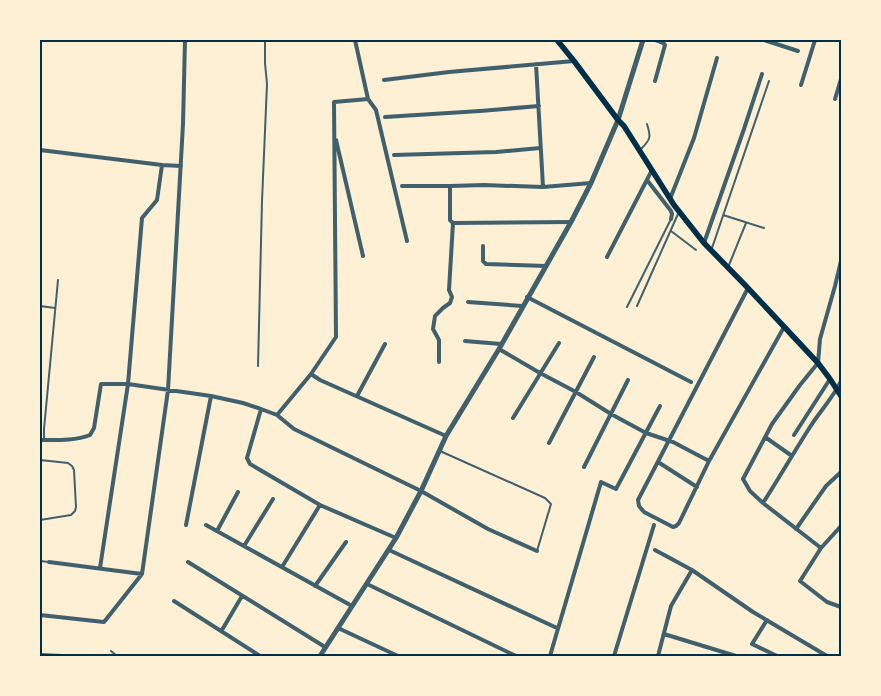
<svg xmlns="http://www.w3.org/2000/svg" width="881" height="696" font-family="Literata,serif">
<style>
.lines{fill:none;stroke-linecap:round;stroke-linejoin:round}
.service{stroke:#3f606c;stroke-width:2}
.minor{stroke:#3f606c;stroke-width:4}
.tertiary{stroke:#3f606c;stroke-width:5}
.secondary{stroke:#003049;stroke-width:5.5}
.neatline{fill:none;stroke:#003049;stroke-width:2}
</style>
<rect width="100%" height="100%" fill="#fdf0d5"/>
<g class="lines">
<path class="service" d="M641,149C651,139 651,137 647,124
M723,215L764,228
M671,231L696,250
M712,248L769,81
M729,265L746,223
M40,306L55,308
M637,306L678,214
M627,307L671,219
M258,366L262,201L267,84L265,63V40
M44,440V429L58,280
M440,451L545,498L551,504L537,551
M40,460L68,463L72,466L74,470L76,507L75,511L71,515L40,520
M40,561L49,562
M111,651L117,656"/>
<path class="minor" d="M355,40L368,99L334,102L336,337L311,374L320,380L446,436
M764,40L798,51
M536,64L543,187
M384,80L449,72L574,61
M655,81L665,45L663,43L655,40
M801,85L815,40
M368,99L376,110L407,241
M835,99L841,79
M385,117L480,111L539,106
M336,140L363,256
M40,150L162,165
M394,155L496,152L540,148
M647,180L671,211L672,214L671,219
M402,186H450L484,185L543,187L591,183
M450,186V220L453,223L571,222
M670,199L694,138L717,58
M704,243L744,129L762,74
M483,246V261L486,264L546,266
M607,257L652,170
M841,261L835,286L820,339L818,363L800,385L772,424L743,479L750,491L763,503L821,548L800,581L827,602L841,607
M748,288L638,500L639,506L644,512L673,527L676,526L679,523L709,461L784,327
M527,297L691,382
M468,302L522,306
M465,341L501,344
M499,349L540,373L576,392L611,414L646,433L673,442L709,461
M439,362V340L433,329L435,316L443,308L450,303L452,297L449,290L453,223
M357,396L385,344
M261,409L247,458L250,464L320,505L396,538
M277,415L311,374
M513,418L559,343
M794,435L830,379
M765,437L792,456
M40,440C56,440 75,441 90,435L94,428L101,384H128L211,396L243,403L261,409L277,415L294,429L421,491L488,529L537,551
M549,443L594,357
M658,462L697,487
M584,467L628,380
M763,503C779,478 794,452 810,427C820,411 833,398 841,381
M186,525L211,396
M206,525L352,606
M796,529L826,486L841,472
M217,531L238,492
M244,546L273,499
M821,548L841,526
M389,550L557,628
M655,550L692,570L753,612L827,656
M49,562L142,574
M188,562L325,647
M282,567L320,505
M100,568L128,384L142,218L157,200L162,165L181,166
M367,584L516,656
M315,586L346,542
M174,601L260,656
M40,615L104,622L142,574L168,390L183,124L185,40
M767,620L752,644L777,656
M338,628L398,656
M222,630L242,596
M664,634L736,656
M40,655L62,656
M550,656L601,482L616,489L660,406
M614,656L654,525
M658,656L671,606L692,570"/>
<path class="tertiary" d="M320,656L396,538L421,491L446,436L499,349L571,222L591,183L618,120L643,40"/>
<path class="secondary" d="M557,40L574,61L618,120L624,126L674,205L704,243L746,286L818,363L830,379L841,396"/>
</g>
<rect width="881" height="696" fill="none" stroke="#fdf0d5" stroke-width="82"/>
<rect x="41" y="41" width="799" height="614" class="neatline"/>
</svg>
